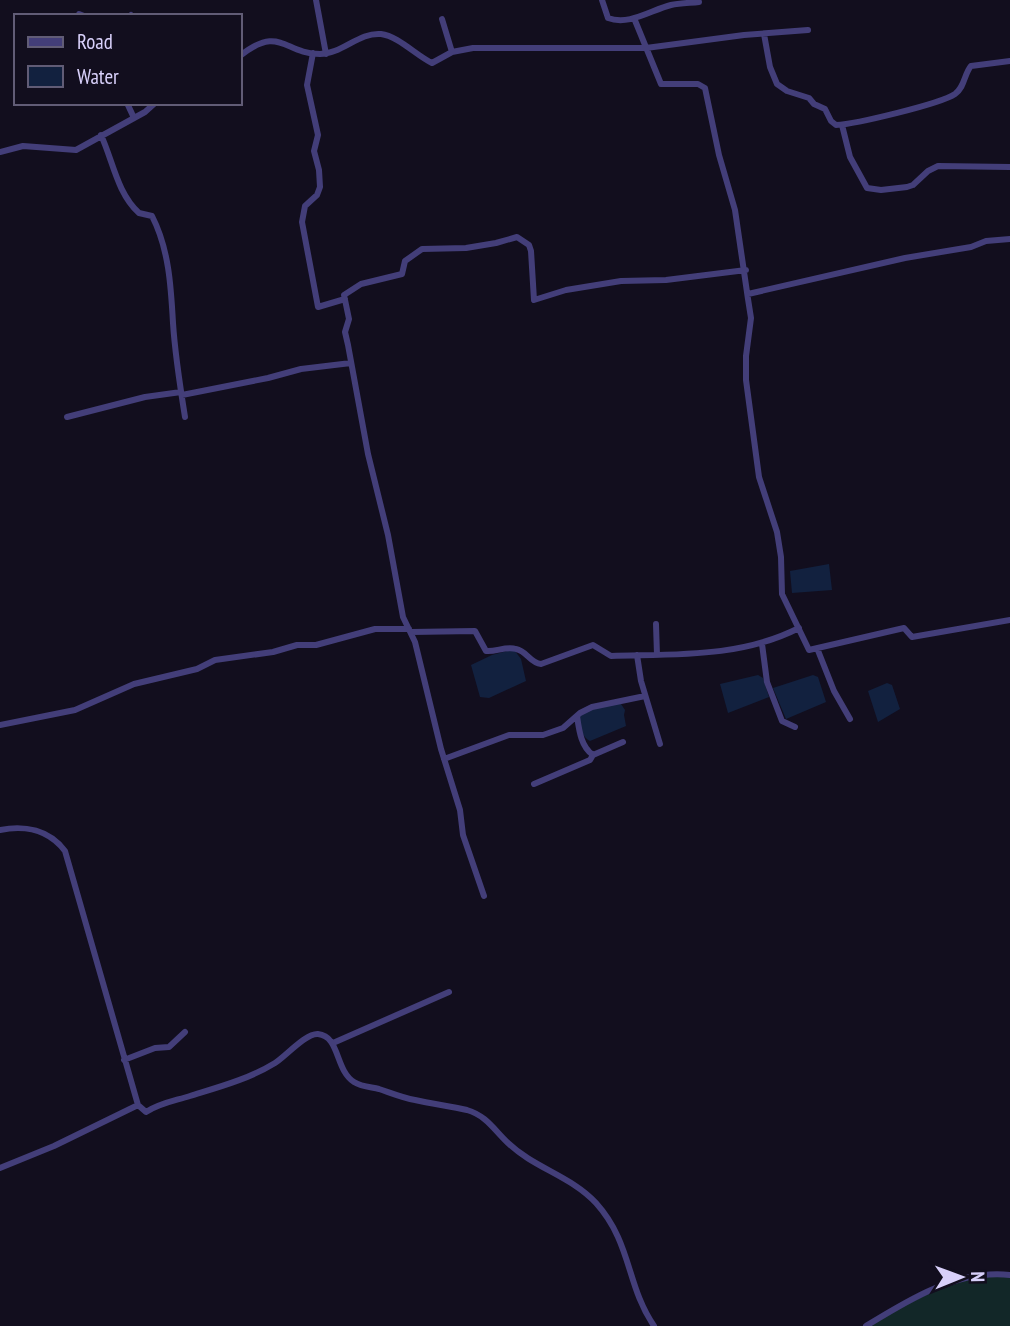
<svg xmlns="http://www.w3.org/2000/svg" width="1010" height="1326" font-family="'PT Sans Narrow',sans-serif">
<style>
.green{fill:#122728}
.water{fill:#12213f}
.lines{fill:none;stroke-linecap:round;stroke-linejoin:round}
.minor{stroke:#433e79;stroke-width:6}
</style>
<rect width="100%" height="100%" fill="#120e1e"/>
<path class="green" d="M1010,1275V1326H869L894,1307L975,1277Z"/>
<path class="water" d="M829,564L832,590L792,593L790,571Z
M507,651H515L521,659L526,681L489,698L480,697L471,665L492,655Z
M758,675L763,678L769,697L728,713L720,684Z
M813,675L818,677L826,702L786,719L773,688Z
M887,683L892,685L900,709L878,722L868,691Z
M615,703L621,704L625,710L624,715L626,726L590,741C580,736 581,725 579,715L598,707Z"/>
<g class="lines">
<path class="minor" d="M316,0L326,54
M602,0L608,18C629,26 651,10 671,5C680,3 690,3 699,2
M79,14L84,16
M130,16L131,15
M634,18L661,84H698L705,88L719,155L735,210L748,299L751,318L746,356V380L759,477L777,532L781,557L782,594L809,650L904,628L912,637L1010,620
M442,19L452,52
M764,34L770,67L777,84L787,91L809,98L814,104L825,109L831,121L836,125C856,124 940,104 955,94C965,87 964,74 971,66L1010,61
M313,53L307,85L318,135L314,151L319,170L320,187L317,195L305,206L302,222L318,307L345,299
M240,56C280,24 284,54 320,54C342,54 359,32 381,34C398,36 417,56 432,63L452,52L473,48H646L744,35L808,30
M127,103L134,118
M842,125L850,157L867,188L881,190L907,187L913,185L928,171L938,166L1010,167
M101,135C113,161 117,193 139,213L152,216C169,249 171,287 173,323C175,354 180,386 185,417
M0,152L23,146L76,150L145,112L155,103
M748,294L905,258L971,247L986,241L1010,239
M182,395L268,378L301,369L351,363
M67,417L145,397L181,392
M656,624L657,655
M411,632L475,631L486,651C496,652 506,646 516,649C527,651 530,663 541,664L593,645L611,656C675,654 740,658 799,628
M762,644L767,682L782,721L795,727
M817,648L834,691L850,719
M637,655L641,681L660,744
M577,716C579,730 581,747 593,755
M0,725L75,710L134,684L197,669L215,660L273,652L297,645H316L375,629H409
M444,759L509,735H543L563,728L580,713L592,707L645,696
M534,784L590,760L593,755L623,742
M0,830C25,825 49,830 65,851L138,1105L146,1112C160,1103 174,1101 190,1096C219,1087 249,1079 275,1063C285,1057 306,1033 318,1034C340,1036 335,1070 354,1082C362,1087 371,1087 379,1089C391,1093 403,1098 415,1100C432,1104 450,1106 467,1110C487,1116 494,1130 508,1143C534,1168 571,1176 596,1203C632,1243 626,1285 654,1326
M484,896L463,835L460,810L441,749L415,642L403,617L388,535L368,454L348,345L345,332L349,319L344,295L361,284L402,274L405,261L422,249L466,248L496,243L517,237L529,245L531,251L534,300L566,290L621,281L666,280L746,270
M333,1043L449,992
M124,1060L155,1048L169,1047L185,1032
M0,1168L54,1146L138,1105
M866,1326C908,1300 958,1269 1010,1275"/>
</g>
<rect x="14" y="14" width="228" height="91" fill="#120e1e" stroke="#615c76" stroke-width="2"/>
<rect x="28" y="37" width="35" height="10" fill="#433e79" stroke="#615c76" stroke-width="2"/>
<text x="77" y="49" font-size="21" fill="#d8d0fa">Road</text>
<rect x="28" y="66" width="35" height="21" fill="#12213f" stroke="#615c76" stroke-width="2"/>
<text x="77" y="84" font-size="21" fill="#d8d0fa">Water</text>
<g transform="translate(961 1277) rotate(89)" stroke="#120e1e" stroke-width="5" paint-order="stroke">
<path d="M0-5L12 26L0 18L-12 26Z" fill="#d8d0fa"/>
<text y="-10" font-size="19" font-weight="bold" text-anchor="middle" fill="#d8d0fa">N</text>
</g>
</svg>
